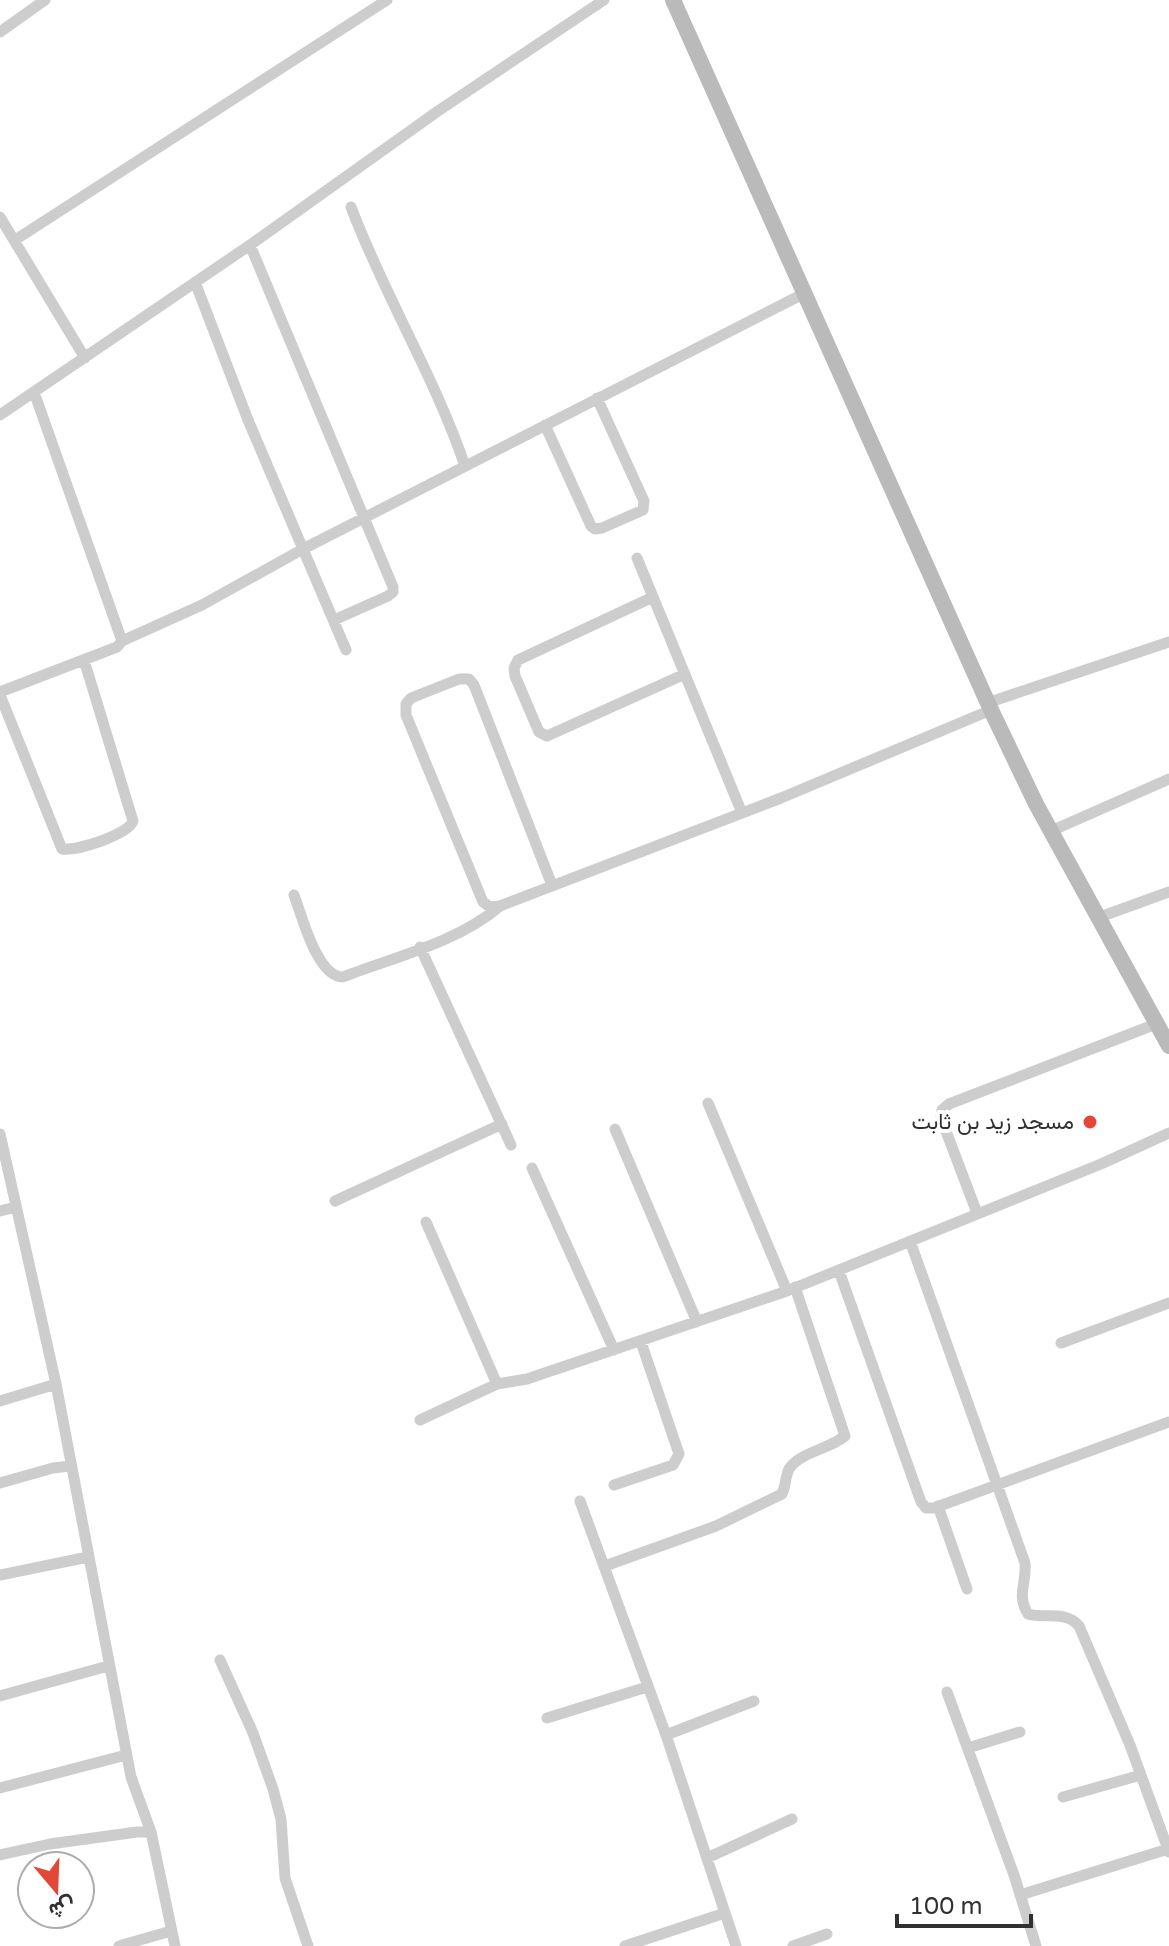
<svg xmlns="http://www.w3.org/2000/svg" width="1169" height="1946" font-family="'Varela Round',Vazirmatn,sans-serif">
<style>
.lines{fill:none;stroke-linecap:round;stroke-linejoin:round}
.minor{stroke:#cdcdcd;stroke-width:11}
.secondary{stroke:#bababa;stroke-width:16}
.poi-dot{fill:#e34836;stroke:#fff;stroke-width:3}
.labels{text-anchor:middle;dominant-baseline:central;stroke-width:8;stroke-linejoin:round;paint-order:stroke}
.poi-label{font-size:22px;fill:#303030;stroke:#fff;text-anchor:end}
</style>
<rect width="100%" height="100%" fill="#fff"/>
<g class="lines">
<path class="minor" d="M0,32L45,0
M351,207C384,295 435,377 465,466
M0,217L85,358
M15,240L387,0
M250,245L393,587V592L388,596L334,620
M195,282L248,420L346,650
M34,392L122,641
M0,415L250,245L438,111L604,0
M545,425L591,526L595,529L602,528L643,510L644,501L597,398
M637,558L742,813
M653,597L518,660L514,668L515,676L539,732L547,736L685,674
M0,692L117,647L122,641L202,605L303,549L803,294
M0,695L62,849C77,851 128,835 133,821L84,660
M987,703L1169,642
M1051,831L1169,779
M552,885L474,685L469,679H459L411,698L406,704V715L483,902L490,907L500,906L781,798L991,710
M294,895C302,916 317,977 343,977C394,957 456,943 499,907
M1097,918L1169,892
M420,947L511,1145
M708,1103L787,1291
M615,1129L697,1322
M0,1134L56,1384L131,1777L151,1832L175,1946
M532,1168L614,1350
M335,1201L502,1124
M0,1211L16,1207
M977,1213L941,1118L942,1110L949,1104L1156,1024
M426,1222L497,1384L527,1379L787,1291L1101,1164L1169,1133
M910,1241L1025,1563C1027,1583 1016,1595 1028,1614C1045,1619 1066,1610 1079,1626L1130,1745L1169,1852
M839,1271L921,1502L926,1508H934L1169,1422
M1061,1343L1169,1303
M0,1401L56,1384
M420,1420L497,1384
M0,1483L53,1468L70,1466
M614,1485L673,1465L679,1454L641,1342
M580,1501L666,1735L736,1946
M938,1506L967,1589
M605,1566L716,1526L782,1494C786,1486 785,1477 789,1469C800,1452 830,1449 845,1436L795,1287
M0,1575L88,1557
M220,1660L253,1733L273,1789L281,1819L285,1878L308,1946
M947,1692L1014,1875L1036,1946
M0,1696L108,1666
M547,1718L647,1687
M666,1735L754,1701
M968,1748L1020,1732
M0,1788L126,1755
M1063,1797L1141,1775
M0,1855L50,1844L137,1832H151
M707,1858L792,1819
M1020,1895L1168,1849
M119,1946L171,1931
M625,1946L725,1913
M793,1946L827,1934"/>
<path class="secondary" d="M673,0L991,710L1036,804L1169,1046"/>
</g>
<circle class="poi-dot" cx="1090" cy="1122" r="8"/>
<g class="labels">
<g class="poi-label">
<text x="1074" y="1122">مسجد زيد بن ثابت</text>
</g>
</g>
<g transform="translate(56 1890) rotate(161)"><circle r="38" fill="#ffffff" stroke="#acacac" stroke-width="2"/>
<path d="M0-6L14 30L0 20L-14 30Z" fill="#e34836"/>
<text y="-12" font-size="22" font-weight="bold" text-anchor="middle" fill="#303030">ش</text>
</g>
<path d="M897 1914v12h134v-12" fill="none" stroke="#303030" stroke-width="4"/>
<text x="909" y="1914" font-size="24" fill="#303030" stroke="#ffffff" stroke-width="6" paint-order="stroke">100 m</text>
</svg>
